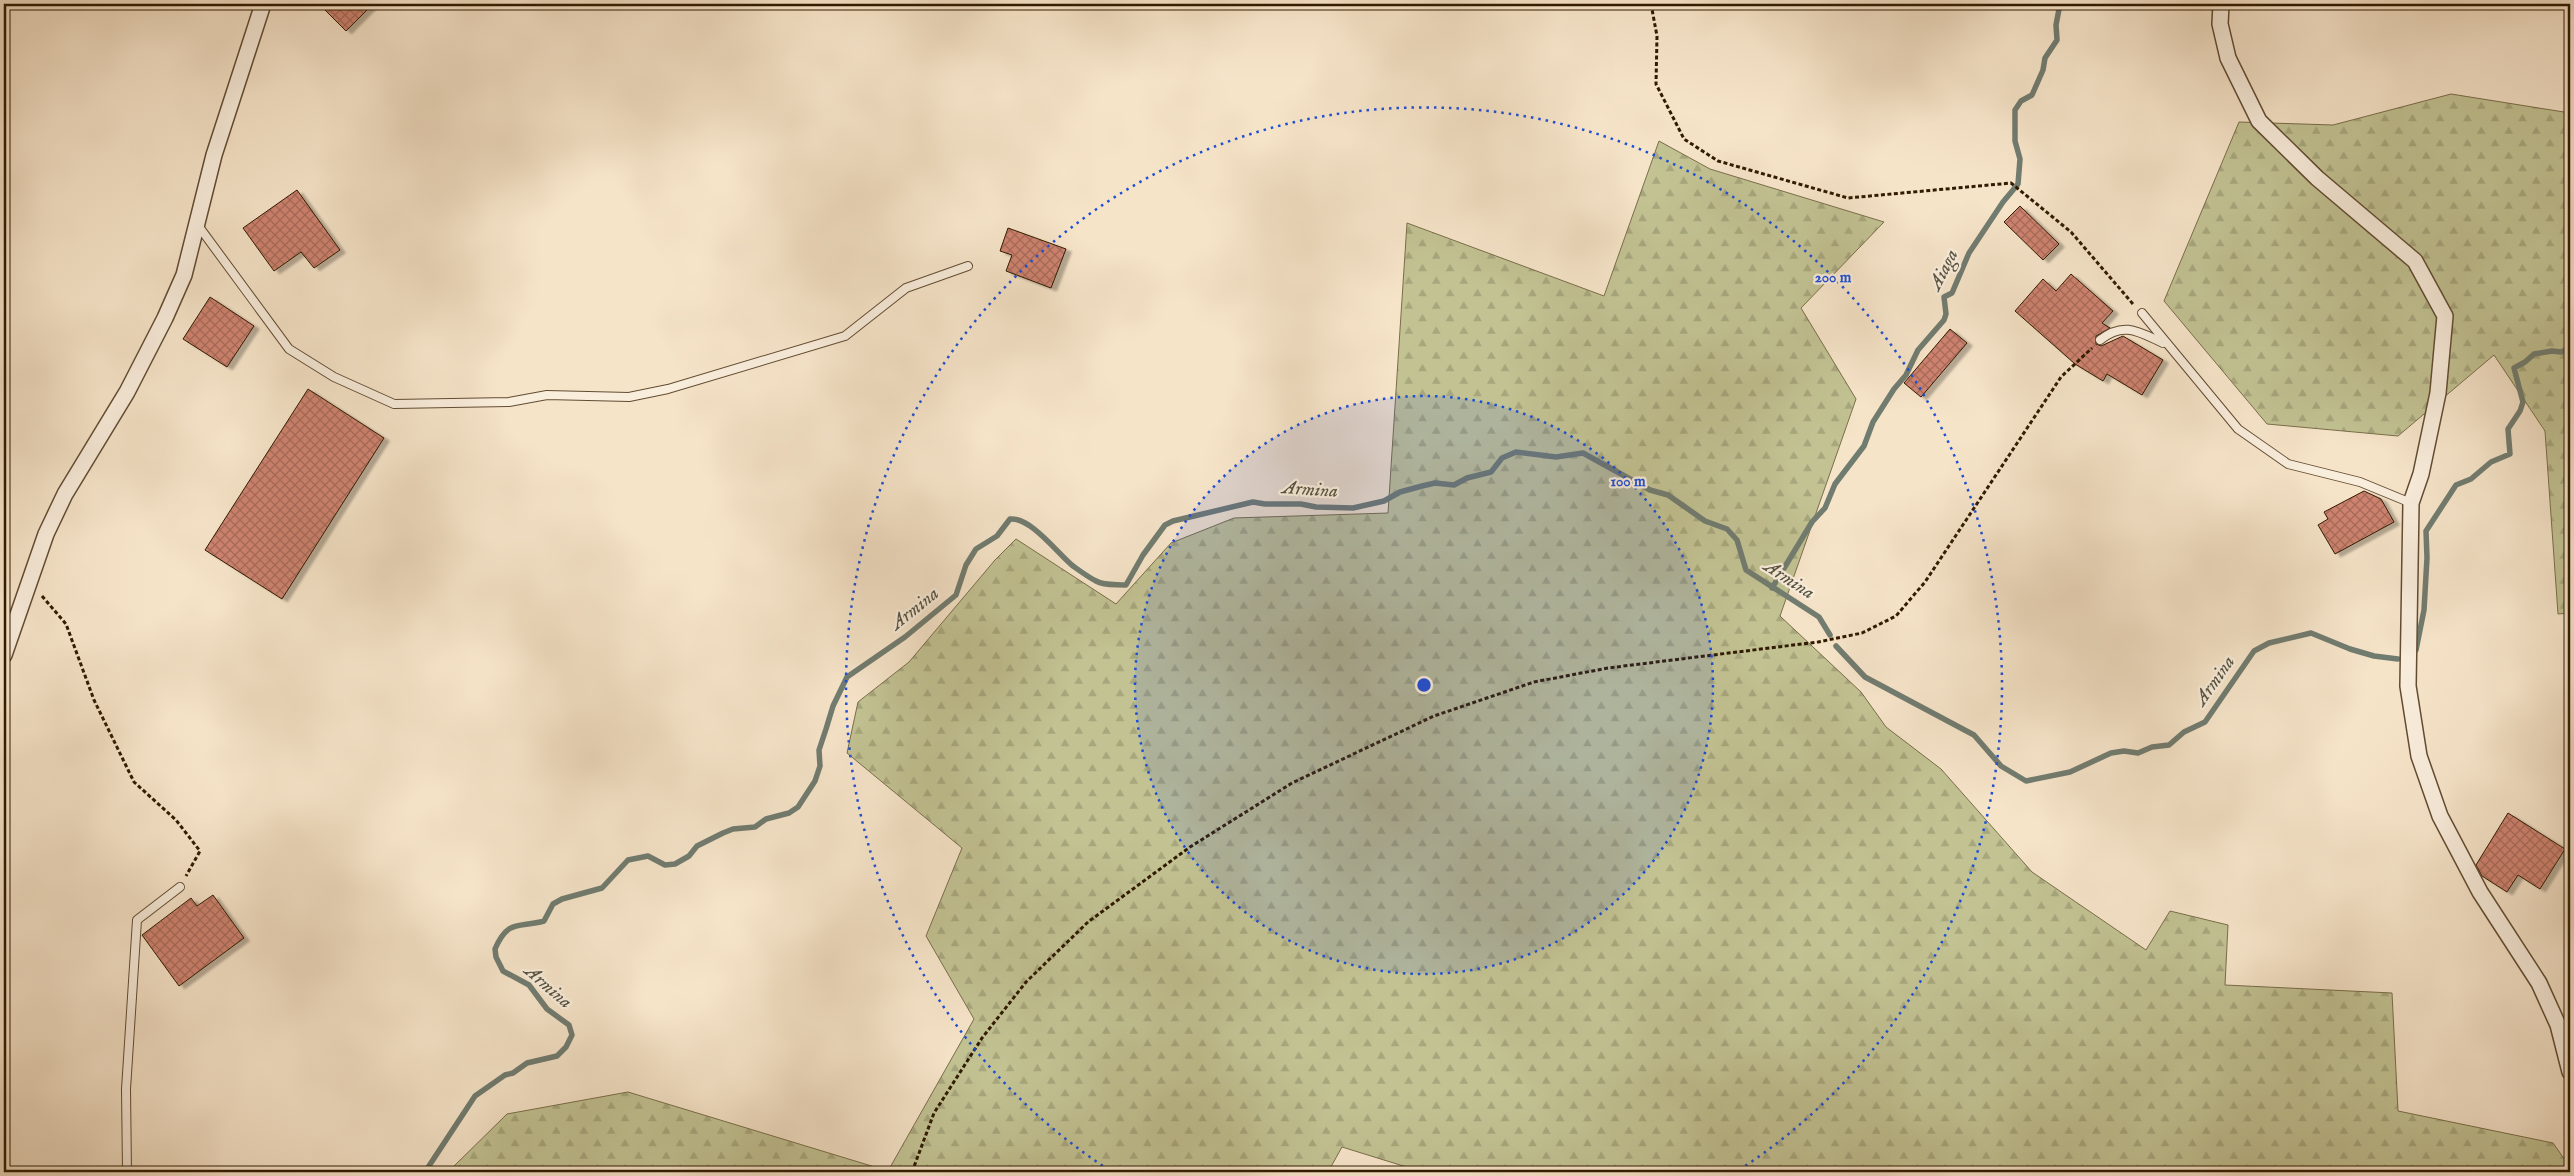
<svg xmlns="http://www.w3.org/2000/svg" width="2574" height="1176" font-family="'IM FELL English',serif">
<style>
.forest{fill:url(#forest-firs);stroke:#796e4a}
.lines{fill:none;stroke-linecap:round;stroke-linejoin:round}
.stream{stroke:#717c70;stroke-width:5.5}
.building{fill:url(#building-cross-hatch);stroke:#301a00;filter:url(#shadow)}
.lane-casing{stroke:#624c32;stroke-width:10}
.street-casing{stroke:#624c32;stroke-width:18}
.path{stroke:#301a00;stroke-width:3;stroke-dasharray:4 2.5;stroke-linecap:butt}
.lane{stroke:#f9eddc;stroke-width:8}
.street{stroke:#f9eddc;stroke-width:15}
.ring{fill:none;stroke:#1d4ed8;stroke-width:2.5;stroke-dasharray:2.5 5}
.labels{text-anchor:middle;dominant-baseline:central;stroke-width:4.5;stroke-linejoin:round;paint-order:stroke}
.water-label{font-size:19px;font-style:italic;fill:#565341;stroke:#f9eddc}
.centre{fill:#1d4ed8;stroke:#f9eddc;stroke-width:2.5}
.ring-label{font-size:15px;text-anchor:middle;font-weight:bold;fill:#1d4ed8;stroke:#f9eddc;stroke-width:4.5;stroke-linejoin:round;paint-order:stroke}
</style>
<defs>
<pattern id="forest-firs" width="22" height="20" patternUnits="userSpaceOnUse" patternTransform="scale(1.25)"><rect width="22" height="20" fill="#c2c293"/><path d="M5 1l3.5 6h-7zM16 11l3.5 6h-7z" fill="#a7a67d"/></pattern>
<pattern id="building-cross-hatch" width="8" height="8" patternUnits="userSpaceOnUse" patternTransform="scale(1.25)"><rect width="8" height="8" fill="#ce8370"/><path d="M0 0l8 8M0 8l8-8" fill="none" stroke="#a86a5a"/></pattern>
<filter id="shadow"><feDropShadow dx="5.5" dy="3" stdDeviation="1" flood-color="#0004"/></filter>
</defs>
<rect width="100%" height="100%" fill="#f6e4c9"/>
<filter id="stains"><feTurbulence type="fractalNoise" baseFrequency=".004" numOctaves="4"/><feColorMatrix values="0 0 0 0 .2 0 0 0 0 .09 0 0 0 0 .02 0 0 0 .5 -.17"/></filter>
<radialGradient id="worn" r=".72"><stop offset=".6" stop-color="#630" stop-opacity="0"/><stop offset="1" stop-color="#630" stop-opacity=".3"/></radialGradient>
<path class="forest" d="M2451,94L2570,113V613L2558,614L2545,431L2494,355L2398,436L2267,424L2164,301L2239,122L2333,125Z
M1659,141L1710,169L1884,222L1801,308L1856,399L1780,616L1861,692L1886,727L1941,769L2032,872L2146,950L2170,911L2228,925L2225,985L2392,993L2398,1111L2553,1143L2570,1167V1172H1414L1413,1169L1342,1147L1328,1172H448L507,1114L628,1092L888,1171L974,1019L926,936L962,848L847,753L858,702L909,662L995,560L1016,539L1116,604L1171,543L1234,518L1388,513L1407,223L1604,296Z"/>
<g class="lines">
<path class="stream" d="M1772,588L1812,522L1825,508L1835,484L1864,446L1873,422L1894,389L1906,375L1918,350L1944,320L1946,314L1944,297L1952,293L1969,253L2003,202L2018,184L2020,159L2015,141V110L2021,101L2032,95L2043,70L2045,58L2057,40L2056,25L2060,4
M1836,646L1865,677L1974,735L2001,766L2026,781L2070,772L2111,753L2124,751L2138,753L2152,747L2169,745L2184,732L2205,722L2254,651L2269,643L2311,633L2350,649L2374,656L2398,659
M2416,650L2424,610L2427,558L2426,531L2456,485L2471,479L2491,462L2510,454L2508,429L2520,411L2523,402L2514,368L2525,362L2534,354L2552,351L2561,352L2570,348
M425,1172L475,1096L505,1075L513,1073L527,1063L557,1056L566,1047L572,1035L569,1025L547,1009L529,985L503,971L496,957L495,949C508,919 518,928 544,921L553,904L562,899L602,888L628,860L648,856L665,865L675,864L689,856L697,846L723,833L733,829L755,827L766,819L789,813L798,807L815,781L820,766L819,750L826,729L833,706L847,677L905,637L956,595L966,565L976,549L997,536L1010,519C1031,517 1058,554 1073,566C1080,571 1088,577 1096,581C1105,586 1116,584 1126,585L1143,555L1165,525L1173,521L1253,502L1265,504H1301L1316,507L1353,508L1384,501L1400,492L1422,486L1435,483L1454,485L1467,478L1491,472L1502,458L1516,452L1556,457L1583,453L1650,490L1668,495L1705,521L1727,529L1737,540L1746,570L1819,617L1830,635"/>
</g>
<path class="building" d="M319,4H373L346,31Z
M297,190L340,250L314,268L301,252L274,271L243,228Z
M2020,206L2059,244L2043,260L2004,222Z
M1008,228L1066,249L1051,288L1006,271L1012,255L1000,251Z
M2071,274L2113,311L2102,323L2110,328L2096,336V344L2101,346L2123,336L2163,360L2142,395L2107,374L2103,381L2075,364L2015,311L2043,279L2056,291Z
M210,297L254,326L227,367L183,339Z
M1950,329L1967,343L1921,397L1904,383Z
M308,389L384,438L282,599L205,550Z
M2364,491L2381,499L2394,522L2335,554L2318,525L2328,519L2324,512Z
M2508,813L2565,849L2540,889L2518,875L2507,892L2482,876L2476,865Z
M213,895L244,938L179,986L142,935L191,898L197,906Z"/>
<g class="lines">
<g class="lane-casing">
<path id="lane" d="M197,224L289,349L334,377L394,404L509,402L547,395L629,397L668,389L845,336L906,288L968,266
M2142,313L2238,429L2288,464L2360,482L2411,503
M2100,340C2124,321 2139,332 2163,343
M127,1172L126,1089L137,920L180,887"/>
</g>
<g class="street-casing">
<path id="street" d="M2221,4L2220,24L2228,58L2259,121L2317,178L2415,261L2445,316L2438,393L2421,474L2411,503L2408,686L2419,756L2440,816L2480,892L2539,983L2558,1025L2570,1072
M4,655L46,534L65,494L127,392L165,318L184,275L214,155L263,4"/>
</g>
<path class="path" d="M1651,4L1657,36L1656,84L1684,139L1718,161L1848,198L2011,183L2071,232L2133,304
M42,596L66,624L94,700L134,782L176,820L200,851L186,876
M912,1172L934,1113L982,1038L1026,982L1088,922L1190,847L1292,783L1434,716L1534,682L1608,668L1818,642L1862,633L1896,616L1925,582L2061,377L2092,348"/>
<use href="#lane" class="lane"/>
<use href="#street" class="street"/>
</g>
<circle cx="1424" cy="685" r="289" fill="#1d4ed8" fill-opacity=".12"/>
<g class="ring">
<circle cx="1424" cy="685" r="289"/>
<path d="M1109 1170A578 578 0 1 1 1739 1170"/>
</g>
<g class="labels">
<g class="water-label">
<text transform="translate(1944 270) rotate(-63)">Aiaga</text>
<text transform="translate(1310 490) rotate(4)">Armina</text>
<text transform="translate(1789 580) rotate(33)">Armina</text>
<text transform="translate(915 609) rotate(-39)">Armina</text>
<text transform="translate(2215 681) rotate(-55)">Armina</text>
<text transform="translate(548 987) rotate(41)">Armina</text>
</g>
</g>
<circle cx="1424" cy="685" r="8" class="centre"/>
<g class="ring-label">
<text x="1833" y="282">200 m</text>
<text x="1628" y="486">100 m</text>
</g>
<rect width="2574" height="1176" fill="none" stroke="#f6e4c9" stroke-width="20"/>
<rect x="5" y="5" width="2564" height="1166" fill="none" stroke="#301a00" stroke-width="2.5"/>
<rect x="10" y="10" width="2554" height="1156" fill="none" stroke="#301a00"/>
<rect width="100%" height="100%" filter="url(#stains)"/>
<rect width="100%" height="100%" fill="url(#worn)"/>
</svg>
